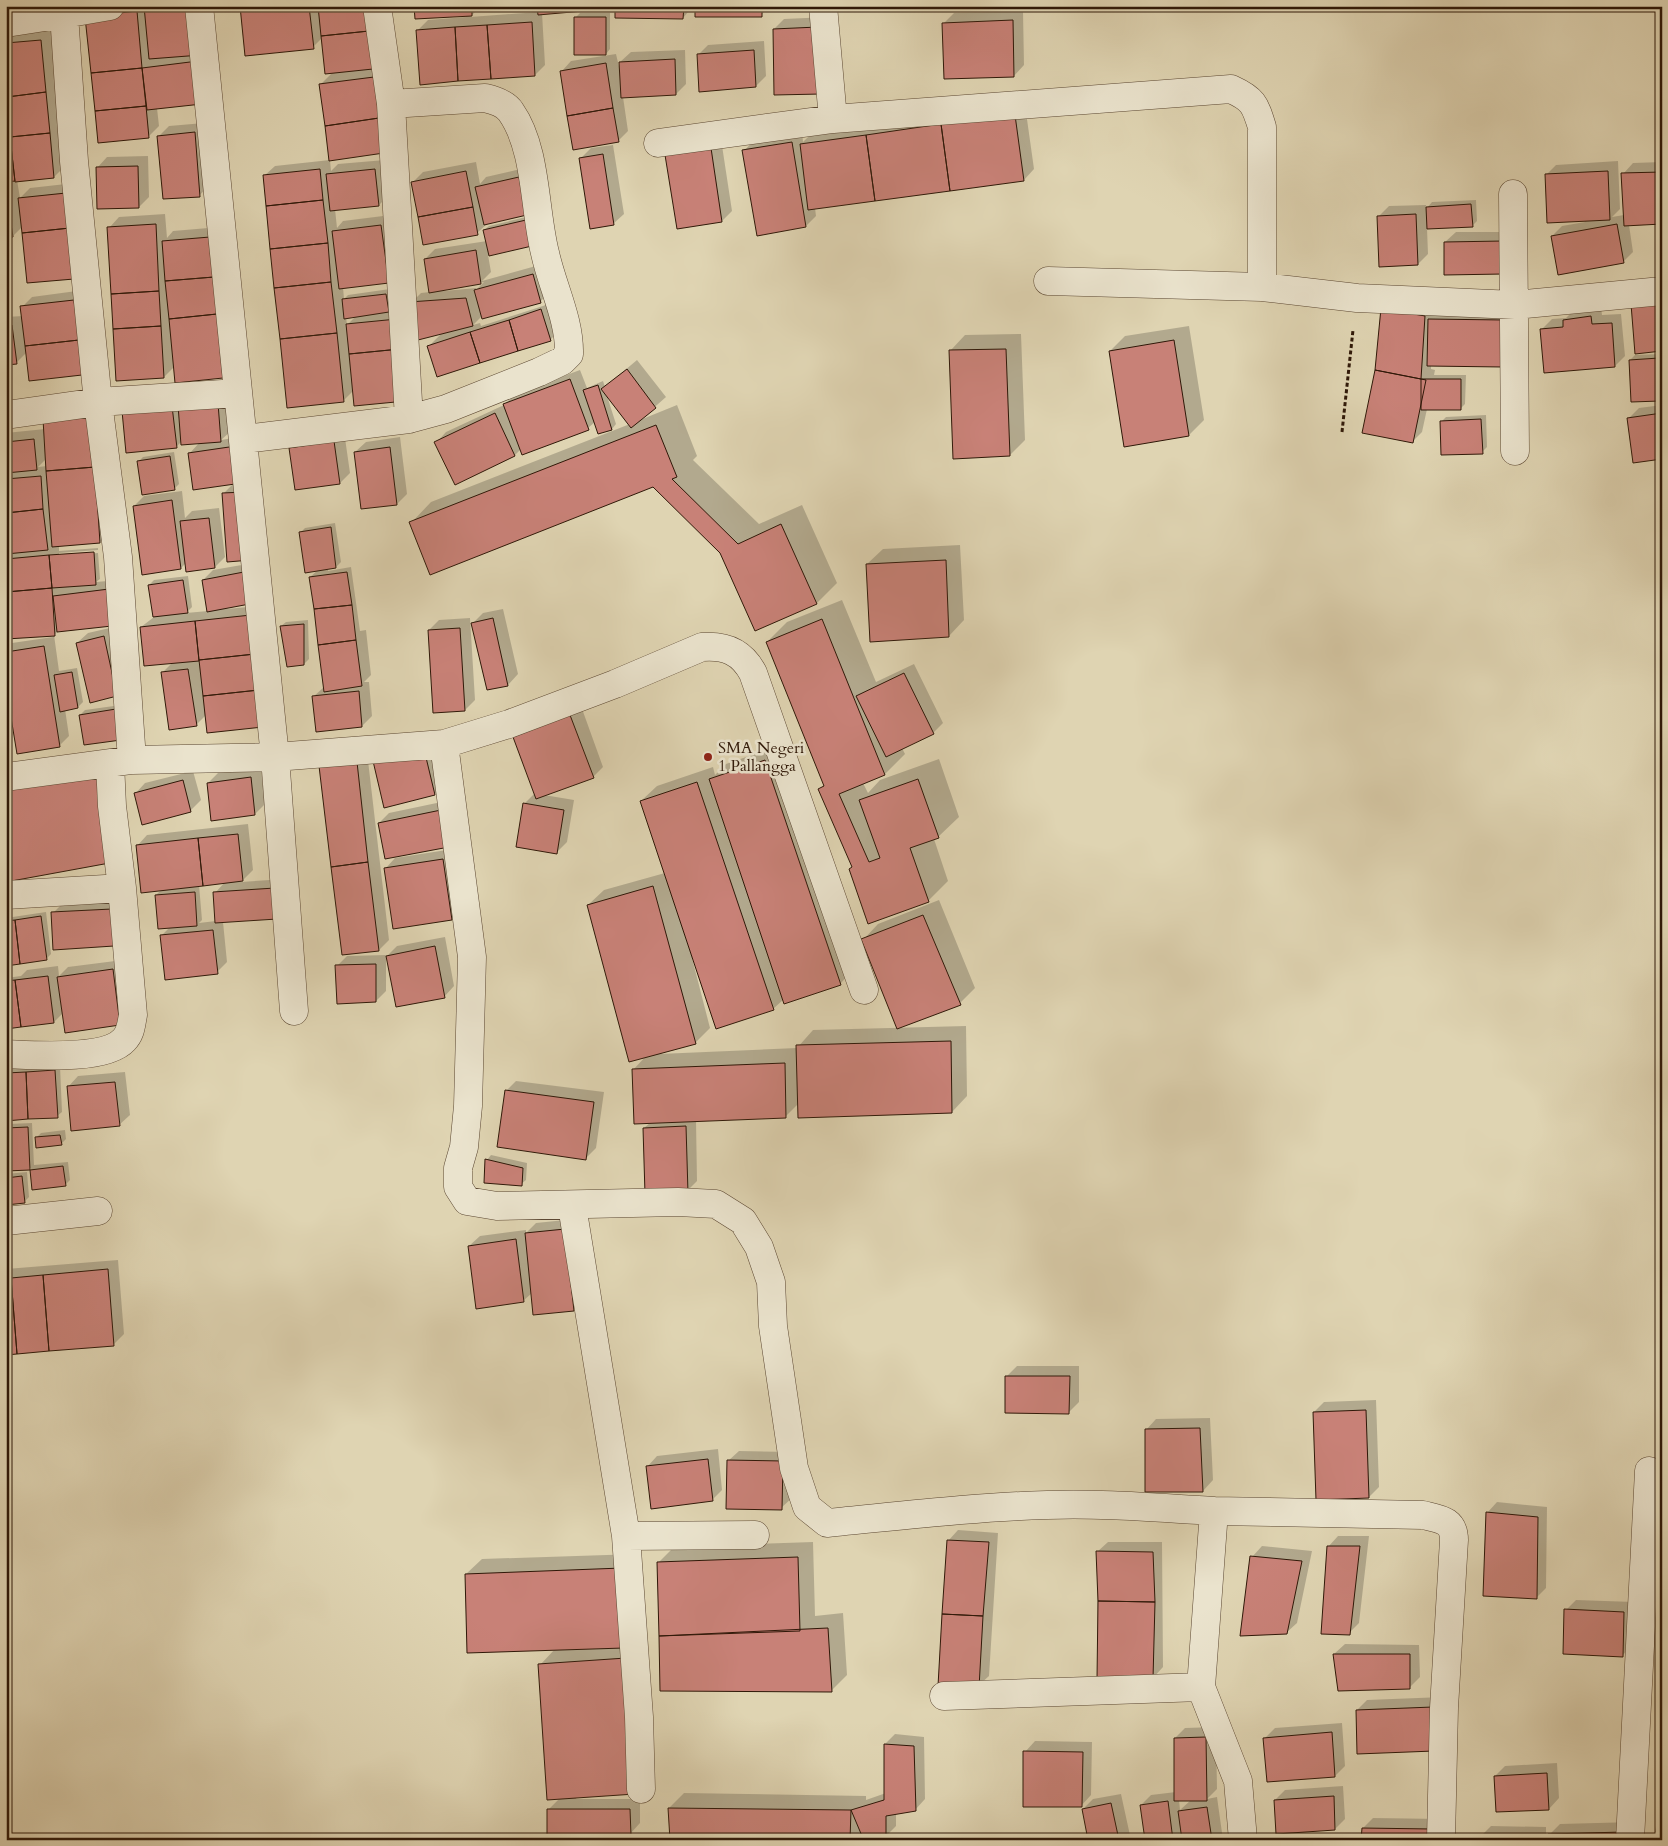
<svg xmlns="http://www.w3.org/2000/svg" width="1668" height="1846" font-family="Cardo,serif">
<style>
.shadow{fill:#0003;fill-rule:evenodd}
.building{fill:#c88177;stroke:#2f1808}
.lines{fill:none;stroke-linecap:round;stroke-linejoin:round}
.minor-casing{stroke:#5b4732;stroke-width:29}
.path{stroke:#2f1808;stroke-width:3;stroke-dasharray:4 2.5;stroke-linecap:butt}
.minor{stroke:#eae3cd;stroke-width:28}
.poi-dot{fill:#8f2418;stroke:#eae3cd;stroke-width:2}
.labels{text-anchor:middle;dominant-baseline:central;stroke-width:5;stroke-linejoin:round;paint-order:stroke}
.poi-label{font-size:16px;fill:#2f1808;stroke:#eae3cd;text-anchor:start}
</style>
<rect width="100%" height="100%" fill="#dfd4b2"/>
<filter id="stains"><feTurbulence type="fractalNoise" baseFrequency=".004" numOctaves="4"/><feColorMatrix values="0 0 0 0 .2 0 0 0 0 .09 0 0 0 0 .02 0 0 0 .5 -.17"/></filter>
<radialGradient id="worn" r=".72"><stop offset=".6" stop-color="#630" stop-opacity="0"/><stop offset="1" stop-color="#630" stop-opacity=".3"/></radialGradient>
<path class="shadow" d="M102,6H208L211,44L157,108L159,126L149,136L99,142Z
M241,6H378L383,57L371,69L384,67L394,142L383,152L330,160L331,171L338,164L385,160L389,195L379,205L335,209L337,228L343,221L391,215L398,271L388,282L343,287L344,299L348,295L390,289L393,306L388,311L407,309L415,390L405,400L356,405L354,390L343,401L288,407L264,176L275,166L330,160L320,85L333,72L326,73L322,38L313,47L246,54ZM356,316L347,325L346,317Z
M416,6H476L477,10L470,17L539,12L538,6H607L542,13L545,65L535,75L417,31L428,20L466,17V15Z
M616,6H693L683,18Z
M696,6H770L761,15Z
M1023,11L1024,65L1014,76L944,23L954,13Z
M580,13H610V49L606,54L575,18Z
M828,17L830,82L774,29L784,19Z
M51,30L64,167L54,177L17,180L20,198L30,188L75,183L84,267L23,226L13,236H6V35Z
M764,41L766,76L756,86L698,55L708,45Z
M685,50L686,84L676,94L623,97L628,131L618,141L561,72L571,61L616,54L621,75L620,62L631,52Z
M1025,105L1034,169L1024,180L815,208L816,216L806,226L744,151L754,140L802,132L803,142L811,134Z
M204,123L209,185L199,196L159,136L169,126Z
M721,139L732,211L722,221L677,145Z
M613,145L624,214L613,224L580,159L591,148Z
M148,156L149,197L139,207L97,168L107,157Z
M1618,161L1620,209L1612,217L1624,215L1623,174L1633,163L1662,162V223L1629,225L1633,252L1623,262L1552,236L1562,226L1585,222L1546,175L1556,165Z
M476,162L480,184L486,177L529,167L488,223L477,233L413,182L423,172Z
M1476,200L1477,221L1472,226L1427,228L1428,254L1418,264L1378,217L1389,206L1426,205V209L1432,202Z
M165,214L167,238L173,231L220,227L175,366L164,377L109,228L119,217Z
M530,216L531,245L488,255L491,272L482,281L543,264L550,291L540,302L483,315L473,325L480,323L481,326L546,305L555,335L550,340L429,346L442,333L411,303L421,293L430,292L425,259L435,249L487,241L484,230L489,226ZM484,282L476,290V288L444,291L443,289Z
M1456,232H1513L1502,273L1445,242Z
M84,290L92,364L27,352L16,363L6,364V317L23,316L22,307L32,297Z
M1434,306V315L1440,309L1514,310L1513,356L1431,365V369L1435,370L1434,375H1466L1465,404L1460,409H1427L1422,432L1412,442L1377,371L1383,309Z
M1601,307L1602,315L1621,314L1625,356L1615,366L1542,329L1552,319L1566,318L1574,310Z
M1189,326L1204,420L1189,435L1110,351L1125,336Z
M1021,334L1025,440L1010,455L950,351L965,335Z
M1662,354V397L1660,399L1630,360L1635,355Z
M637,360L666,397L640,420L677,405L697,456L693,460L759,524L802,505L837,583L817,603L721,552L653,485L411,523L431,502L630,424L607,396L616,424L612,429L599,433L595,422L588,428L521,449L515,455L436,443L446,432L504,405L515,394L580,370L587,388L603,381L605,387Z
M228,393L231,431L221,440L246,436L260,549L223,494L235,482L189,454L200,442L182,441L176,447L123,412Z
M1662,405V458L1628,419L1639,408Z
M54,410L110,532L100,542L59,545V551L98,548V550L59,553V556L98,553L100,579L96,582L119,580L54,635L59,671L77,668L83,702L78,707L65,709L69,736L59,746L6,679V650L12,643L53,637V635L6,638V433L45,429ZM47,458V466L38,467Z
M1486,415L1487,447L1482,452L1441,422L1446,417Z
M344,431L350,473L340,483L291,448L301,438Z
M400,437L407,494L397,504L355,452L366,442Z
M174,452L179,484L174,489L138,462L143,457Z
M182,491L185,518L192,511L219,508L225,557L215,567L186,563L181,568L134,506L144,496Z
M335,523L341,562L336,567L328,568V571L351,567L360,631L366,630L371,675L364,682H369L372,716L362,726L313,697L324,687L310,577L318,570L300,533L305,528Z
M960,545L964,620L949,636L867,564L883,549Z
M259,562L225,607L226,609L260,606L207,714L196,725L162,673L173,662L141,627L154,617L149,585L154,580L188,576L192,607L186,613L208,611L203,580L213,570Z
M842,600L876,682L914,664L943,723L933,733L902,748L905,754L885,774L863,783L868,793L880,780L939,759L959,817L938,837L934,839L948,881L928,901L853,866L819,789L825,784L767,642L787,622Z
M503,609L518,674L508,685L472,624L483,613Z
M470,618L475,700L465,710L429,630L439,620Z
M308,620L309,659L304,664L281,626L286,622Z
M114,627L117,695L77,643L88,633Z
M121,705L125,734L80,715L85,710Z
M581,706L603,767L593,777L544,795L574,800L567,842L556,853L524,804L535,793L514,737Z
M434,739L445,784L435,794L385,806Z
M780,745L855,968L840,984L784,999L773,1009L692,958L710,1028L695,1043L659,1054L797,1048L813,1030L966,1026L967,1096L952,1112L799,1103L786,1116L696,1120L697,1181L687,1191L644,1128L651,1122L633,1070L646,1056L588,905L604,890L665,873L641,801L657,786L713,767L715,775L726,764Z
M367,752L389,940L379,950L321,766Z
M261,768L265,804L255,814L208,783L218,773Z
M193,771L201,800L190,811L135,794L145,783Z
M451,800L458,835L379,823L389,813Z
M248,824L253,870L241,882L285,879L223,922L227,962L217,972L161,936L170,927L156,895L162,889L137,846L147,835ZM225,882L215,893L216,921L199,923L202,920L199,885Z
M453,849L462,909L452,919L385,869L395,858Z
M121,899L123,934L53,913L63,903Z
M939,900L975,988L960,1003L863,940L878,924Z
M46,912L51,954L46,959L6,965V918Z
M445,937L454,986L444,997L387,956L397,946Z
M386,955V991L376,1001L337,966L347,956Z
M123,960L120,1024L63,1013L54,1022L6,1028V978L21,976L27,970L58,966L59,976L68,967Z
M6,1064L60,1066L62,1112L57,1116L6,1119Z
M125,1072L130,1115L119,1125L68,1087L78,1076Z
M516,1081L604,1092L596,1148L586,1158L506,1091Z
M32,1123L34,1165L68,1162L70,1180L65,1185L33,1189L31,1168L6,1170V1126L9,1124Z
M65,1130L66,1139L61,1144L36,1138L41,1133Z
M491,1155L527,1163L526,1180L521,1184L487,1160Z
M27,1172L29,1197L24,1202L6,1203V1174Z
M575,1219L584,1299L573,1309L532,1293L523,1301L469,1246L480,1236L526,1230V1233L536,1223Z
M118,1260L124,1334L114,1344L6,1354V1269Z
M1017,1366H1079V1402L1069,1412L1007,1376Z
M1376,1400L1379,1487L1369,1497L1314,1412L1324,1402Z
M1210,1418L1213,1480L1203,1491L1146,1490V1430L1156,1419Z
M718,1449L722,1490L712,1500L647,1467L657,1456Z
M739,1451L793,1452L792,1498L781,1508L728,1461Z
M1497,1502L1547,1507L1546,1588L1536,1598L1487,1513Z
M958,1530L998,1533L989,1676L978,1686L948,1541Z
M1338,1536H1369L1359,1623L1349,1633L1328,1547Z
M813,1542L815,1616L843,1613L847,1675L831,1691L658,1563L674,1547Z
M1108,1542H1162L1163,1667L1153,1678L1098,1677L1097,1552Z
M1262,1546L1312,1551L1297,1623L1286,1633L1252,1557Z
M637,1554L639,1631L576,1799H640V1823L630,1834H671L669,1808L684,1793L866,1796V1800L886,1793L885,1744L895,1734L924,1737L925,1799L915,1810L896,1813V1826L886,1836L864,1835V1840H568L574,1834L549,1809L560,1798L540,1665L555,1649L466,1574L482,1559Z
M1576,1600L1634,1602L1632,1645L1622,1656L1566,1610Z
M1345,1644L1419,1645L1420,1677L1410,1687L1334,1654Z
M1443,1697L1444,1740L1357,1710L1367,1700Z
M1342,1723L1345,1766L1335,1776L1265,1738L1275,1728Z
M1216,1727L1217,1789L1207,1799L1217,1797L1223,1840H1146L1141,1805L1151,1795L1176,1792L1175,1738L1185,1728ZM1179,1800H1191L1180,1810Z
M1035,1741L1092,1742L1091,1795L1081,1806L1025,1752Z
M1557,1763L1559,1798L1549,1809L1495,1776L1505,1766Z
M1343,1786L1345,1819L1335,1829L1275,1800L1285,1790Z
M1121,1794L1131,1840H1089L1083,1809L1093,1799Z
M1373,1818L1442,1819V1840L1363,1828Z
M1634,1822V1840L1550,1834L1560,1824Z
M1491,1826L1546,1827V1840H1481V1836Z"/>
<path class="building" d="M144,6H197L201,55L149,59Z
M240,6H309L314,49L245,56Z
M318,6H367L369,31L321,36Z
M414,6H472V16L415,19Z
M537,6H606V9L538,15Z
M615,6H684L683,19L615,18Z
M695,6H762V17H695Z
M137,11L142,68L91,73L85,17Z
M574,17H606V55H574Z
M1013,20L1014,77L944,79L942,23Z
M532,22L535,76L491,79L487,25Z
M487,25L491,79L458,81L455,27Z
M455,27L458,81L420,85L416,30Z
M818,27L821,94L774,95L773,29Z
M369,31L373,69L325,74L321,36Z
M41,40L46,92L7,97L6,43Z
M754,50L756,87L699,92L697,54Z
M675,59L676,95L621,98L619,62Z
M198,61L202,104L147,110L142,68Z
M606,63L613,108L567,116L560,71Z
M142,68L146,106L95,111L91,73Z
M374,77L379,118L325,126L319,84Z
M46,92L50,133L10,137L7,97Z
M6,97L10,137L6,138Z
M146,106L149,138L98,143L95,111Z
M613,108L619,142L573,150L567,116Z
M1015,115L1024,181L950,191L941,124Z
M379,118L384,153L329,161L325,126Z
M941,124L950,191L875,201L866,135Z
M195,132L200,197L163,199L157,136Z
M50,133L54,178L15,182L10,137Z
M866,135L875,201L808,210L800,144Z
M10,137L15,181L6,182V138Z
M792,142L806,227L757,236L742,150Z
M711,148L722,222L677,229L665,155Z
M603,154L614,225L590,229L579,158Z
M138,166L139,208L97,209L96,167Z
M320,169L323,200L266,206L263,175Z
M375,169L379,206L330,211L326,174Z
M466,171L473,207L418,217L411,182Z
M1608,171L1610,220L1547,223L1545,174Z
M1662,172V224L1624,226L1621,173Z
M519,177L527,215L484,225L475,187Z
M6,192L13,237L6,238Z
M66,193L70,228L22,233L18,198Z
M323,200L328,243L270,249L266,206Z
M1471,204L1473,227L1427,229L1426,207Z
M473,207L478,235L423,245L418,217Z
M1416,214L1418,265L1379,267L1377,216Z
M526,220L532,246L489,256L483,230Z
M156,224L159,291L111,294L107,227Z
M1617,224L1624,263L1558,275L1551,236Z
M381,225L389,283L339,289L332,231Z
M70,228L74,279L27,283L22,233Z
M210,237L214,277L165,281L162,241Z
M1503,241V274L1444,275V242Z
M328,243L331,282L274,288L270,249Z
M476,250L481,284L429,293L424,259Z
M533,274L541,303L482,319L474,290Z
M214,277L217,314L169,319L165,281Z
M331,282L337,333L280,339L274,288Z
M159,291L161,326L113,329L111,294Z
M386,294L389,312L344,319L342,299Z
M466,298L473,326L418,340L409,302Z
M74,300L79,340L25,346L20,306Z
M1662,301V351L1635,354L1631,304Z
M1381,308L1425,316L1421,379L1375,370Z
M541,309L551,341L518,351L509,320Z
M217,314L223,378L175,383L169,319Z
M1591,316L1592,324L1612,323L1615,367L1544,373L1540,329L1563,327V320Z
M397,319L400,349L349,354L346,324Z
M1428,319L1504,320L1503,367L1427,366Z
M509,320L518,351L480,363L470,332Z
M12,325L17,364L6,365V326Z
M161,326L164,378L116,381L113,329Z
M470,332L480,363L437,377L427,346Z
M337,333L344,402L287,408L280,339Z
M79,340L82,375L29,381L25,346Z
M1174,340L1189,436L1124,447L1109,351Z
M400,349L406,401L354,406L349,354Z
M1006,349L1010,456L953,459L949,350Z
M1659,358L1660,401L1631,402L1629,360Z
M627,369L656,408L631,428L601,389Z
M1375,370L1426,380L1413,443L1362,433Z
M570,379L589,430L522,455L503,404Z
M1421,379H1461V410H1421Z
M598,385L612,430L598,434L583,390Z
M218,403L221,442L181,445L178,405Z
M172,406L177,448L126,453L122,411Z
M495,413L515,456L455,485L434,442Z
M1662,413V459L1633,463L1627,418Z
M91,415L95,467L46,471L43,419Z
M1481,419L1483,454L1441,455L1440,421Z
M656,425L677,477L672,479L738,544L781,524L817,604L755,631L720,553L653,487L430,575L409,522Z
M34,439L37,470L6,473V442Z
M334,441L340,484L295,490L289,448Z
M236,446L242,483L193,490L188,453Z
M390,447L397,505L361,509L354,452Z
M170,456L175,490L142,495L137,461Z
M95,467L100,543L52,547L46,471Z
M41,476L43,509L6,513V479Z
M245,492L251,560L227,562L222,493Z
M172,500L181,569L142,575L133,506Z
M43,509L48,550L6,554V513Z
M209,518L215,568L186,572L180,521Z
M331,527L336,568L305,573L299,532Z
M94,552L96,585L52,588L49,555Z
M49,555L52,588L6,592V559Z
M946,560L949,637L870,642L866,564Z
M249,571L255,603L207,612L202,580Z
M347,572L352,605L314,609L309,577Z
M183,580L188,613L153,617L148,585Z
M52,588L55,636L6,639V592Z
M109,589L112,626L57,632L53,596Z
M352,605L356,640L318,645L314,609Z
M251,615L255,654L199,660L195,621Z
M493,618L508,686L487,690L471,623Z
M822,619L885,775L839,794L869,862L880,858L859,800L918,779L939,838L910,848L929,902L868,924L849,869L852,867L818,789L824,786L766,642Z
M195,621L199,661L144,666L140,627Z
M304,624V665L287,667L280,626Z
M460,628L465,711L433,713L428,630Z
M104,636L117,696L90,703L76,643Z
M356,640L362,686L324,692L318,645Z
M44,646L60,747L17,754L6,687V652Z
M255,654L259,690L203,696L199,660Z
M188,669L197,726L169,730L161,672Z
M72,672L78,708L60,712L54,675Z
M904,673L934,734L886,757L856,696Z
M259,690L263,727L207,733L203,696Z
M359,691L362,727L316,732L312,696Z
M116,709L121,740L84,745L79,715Z
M570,715L594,778L536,799L513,737Z
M424,749L435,795L384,808L373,761Z
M765,760L841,985L784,1004L709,779Z
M357,762L368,862L331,867L319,766Z
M99,770L115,862L6,882V787Z
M251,777L255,815L211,821L207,783Z
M183,780L191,812L142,825L134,793Z
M697,782L774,1010L716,1029L640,801Z
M523,803L564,810L557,854L516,847Z
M441,810L449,847L385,859L378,823Z
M238,834L243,881L203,886L198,838Z
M198,838L203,886L141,893L136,845Z
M443,859L452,920L393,929L384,868Z
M368,862L379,951L342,955L331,867Z
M653,886L696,1044L629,1062L587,905Z
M275,888L277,919L215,923L213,892Z
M195,892L197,926L158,929L155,895Z
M112,909L114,946L53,950L51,912Z
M923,915L961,1005L897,1029L861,939Z
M41,916L47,960L20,964L15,920Z
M15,920L20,964L6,966V921Z
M213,930L218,974L165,980L160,935Z
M435,946L445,998L396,1007L386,956Z
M376,964V1002L337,1004L335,965Z
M113,969L120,1025L65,1033L57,977Z
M48,976L54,1023L21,1027L15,980Z
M15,980L21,1027L6,1029V981Z
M951,1041L952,1113L798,1118L796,1045Z
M785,1063L786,1118L634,1124L632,1069Z
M55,1070L58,1118L28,1119L26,1072Z
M26,1072L28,1119L6,1121V1073Z
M115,1082L120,1126L71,1131L67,1086Z
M505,1090L594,1102L586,1160L497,1147Z
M686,1126L688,1193L645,1194L643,1128Z
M28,1127L30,1170L6,1171V1128Z
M60,1135L62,1145L36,1148L35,1137Z
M485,1159L523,1168L522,1186L484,1183Z
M63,1166L66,1186L32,1190L30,1170Z
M22,1176L25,1203L6,1205V1178Z
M565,1229L574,1311L533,1315L525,1233Z
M516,1239L524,1302L476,1309L468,1246Z
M108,1269L114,1346L49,1351L43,1275Z
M43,1275L49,1351L17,1354L11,1278Z
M6,1278H11L17,1354L6,1355Z
M1005,1376H1070L1069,1414L1005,1413Z
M1366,1410L1369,1498L1316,1500L1313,1412Z
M1200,1428L1203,1492H1145V1429Z
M708,1459L713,1501L651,1509L646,1466Z
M727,1460L783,1461L782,1510L726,1509Z
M1486,1512L1538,1517L1537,1599L1483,1596Z
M947,1540L989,1542L983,1616L942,1614Z
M1327,1546H1360L1350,1635L1321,1634Z
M1096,1551L1153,1552L1155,1602L1098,1601Z
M1250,1556L1302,1561L1287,1634L1240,1636Z
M798,1557L800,1631L659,1636L657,1562Z
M622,1568L624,1648L467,1653L465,1574Z
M1098,1601L1155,1602L1153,1679H1097Z
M1564,1609L1624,1612L1623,1657L1563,1654Z
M942,1614L983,1616L979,1688L938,1686Z
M828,1628L832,1692L660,1691L659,1636Z
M1333,1654H1410V1689L1338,1691Z
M626,1658L635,1794L547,1800L538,1664Z
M1433,1707L1434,1751L1357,1754L1356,1710Z
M1332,1732L1335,1777L1267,1782L1263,1738Z
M1206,1737L1207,1801H1174V1738Z
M884,1744L914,1746L916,1811L886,1816V1838L862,1836L851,1810L884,1800Z
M1023,1751L1083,1752L1082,1807H1023Z
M1547,1773L1549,1810L1496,1812L1494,1776Z
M1334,1796L1335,1830L1276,1834L1274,1800Z
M1659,1798H1662V1832H1656Z
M1168,1801L1173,1840H1145L1140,1805Z
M1111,1803L1119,1840H1088L1082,1809Z
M1207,1807L1212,1840H1182L1178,1811Z
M668,1808L851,1810L850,1840H670Z
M547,1809H630L631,1835H547Z
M1362,1828L1432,1829V1840H1361Z
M1624,1832V1840H1548V1834Z
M1480,1835L1537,1836V1840H1479Z"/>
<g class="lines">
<g class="minor-casing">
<path id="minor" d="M110,6L64,14L74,161L98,402L118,557L132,760
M199,6L275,757L294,1011
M377,6L391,104L409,419
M6,23L64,14
M833,119L1231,89C1253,99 1255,104 1262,127V287
M658,143L833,119L823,6
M1513,194L1515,451
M1048,281L1262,287L1357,298L1515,305L1662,291
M6,415L98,402L238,393
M244,439L409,419L446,409L539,372L562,361L569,354C570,320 552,286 545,253C534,210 537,149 511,112C506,104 494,100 485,98L391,104
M444,744L472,957L468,1106L464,1147L458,1168V1187L467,1201L497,1206L678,1202L716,1204L743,1221L759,1247L771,1282L773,1326L794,1468L807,1507L827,1523C900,1516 973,1507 1047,1505C1103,1503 1158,1508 1214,1511
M6,777L132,760L275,757L444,744L509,724L615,684L702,647C726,645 742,652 753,673L864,990
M6,895L122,888
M6,1054C33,1055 105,1061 124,1040C131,1033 131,1025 133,1015L122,888L112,806L110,763
M572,1206L626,1536L639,1717L641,1789
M6,1221L98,1211
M626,1536L755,1535
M944,1696L1201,1687
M1243,1840L1238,1781L1201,1687L1214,1511L1423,1515C1440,1519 1454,1520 1454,1540L1444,1708L1441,1840
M1630,1840L1649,1471"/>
</g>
<path class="path" d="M1342,432L1353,330"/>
<use href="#minor" class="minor"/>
</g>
<circle class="poi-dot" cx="708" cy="757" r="5"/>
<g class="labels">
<g class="poi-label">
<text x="718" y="748">SMA Negeri<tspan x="718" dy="18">1 Pallangga</tspan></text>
</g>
</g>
<rect width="1668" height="1846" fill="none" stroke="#dfd4b2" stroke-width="25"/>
<rect x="8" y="8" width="1653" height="1831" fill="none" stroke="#2f1808" stroke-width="2.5"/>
<rect x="12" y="12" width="1643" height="1821" fill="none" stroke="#2f1808"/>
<rect width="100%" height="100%" filter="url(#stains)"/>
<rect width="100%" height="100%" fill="url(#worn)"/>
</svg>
